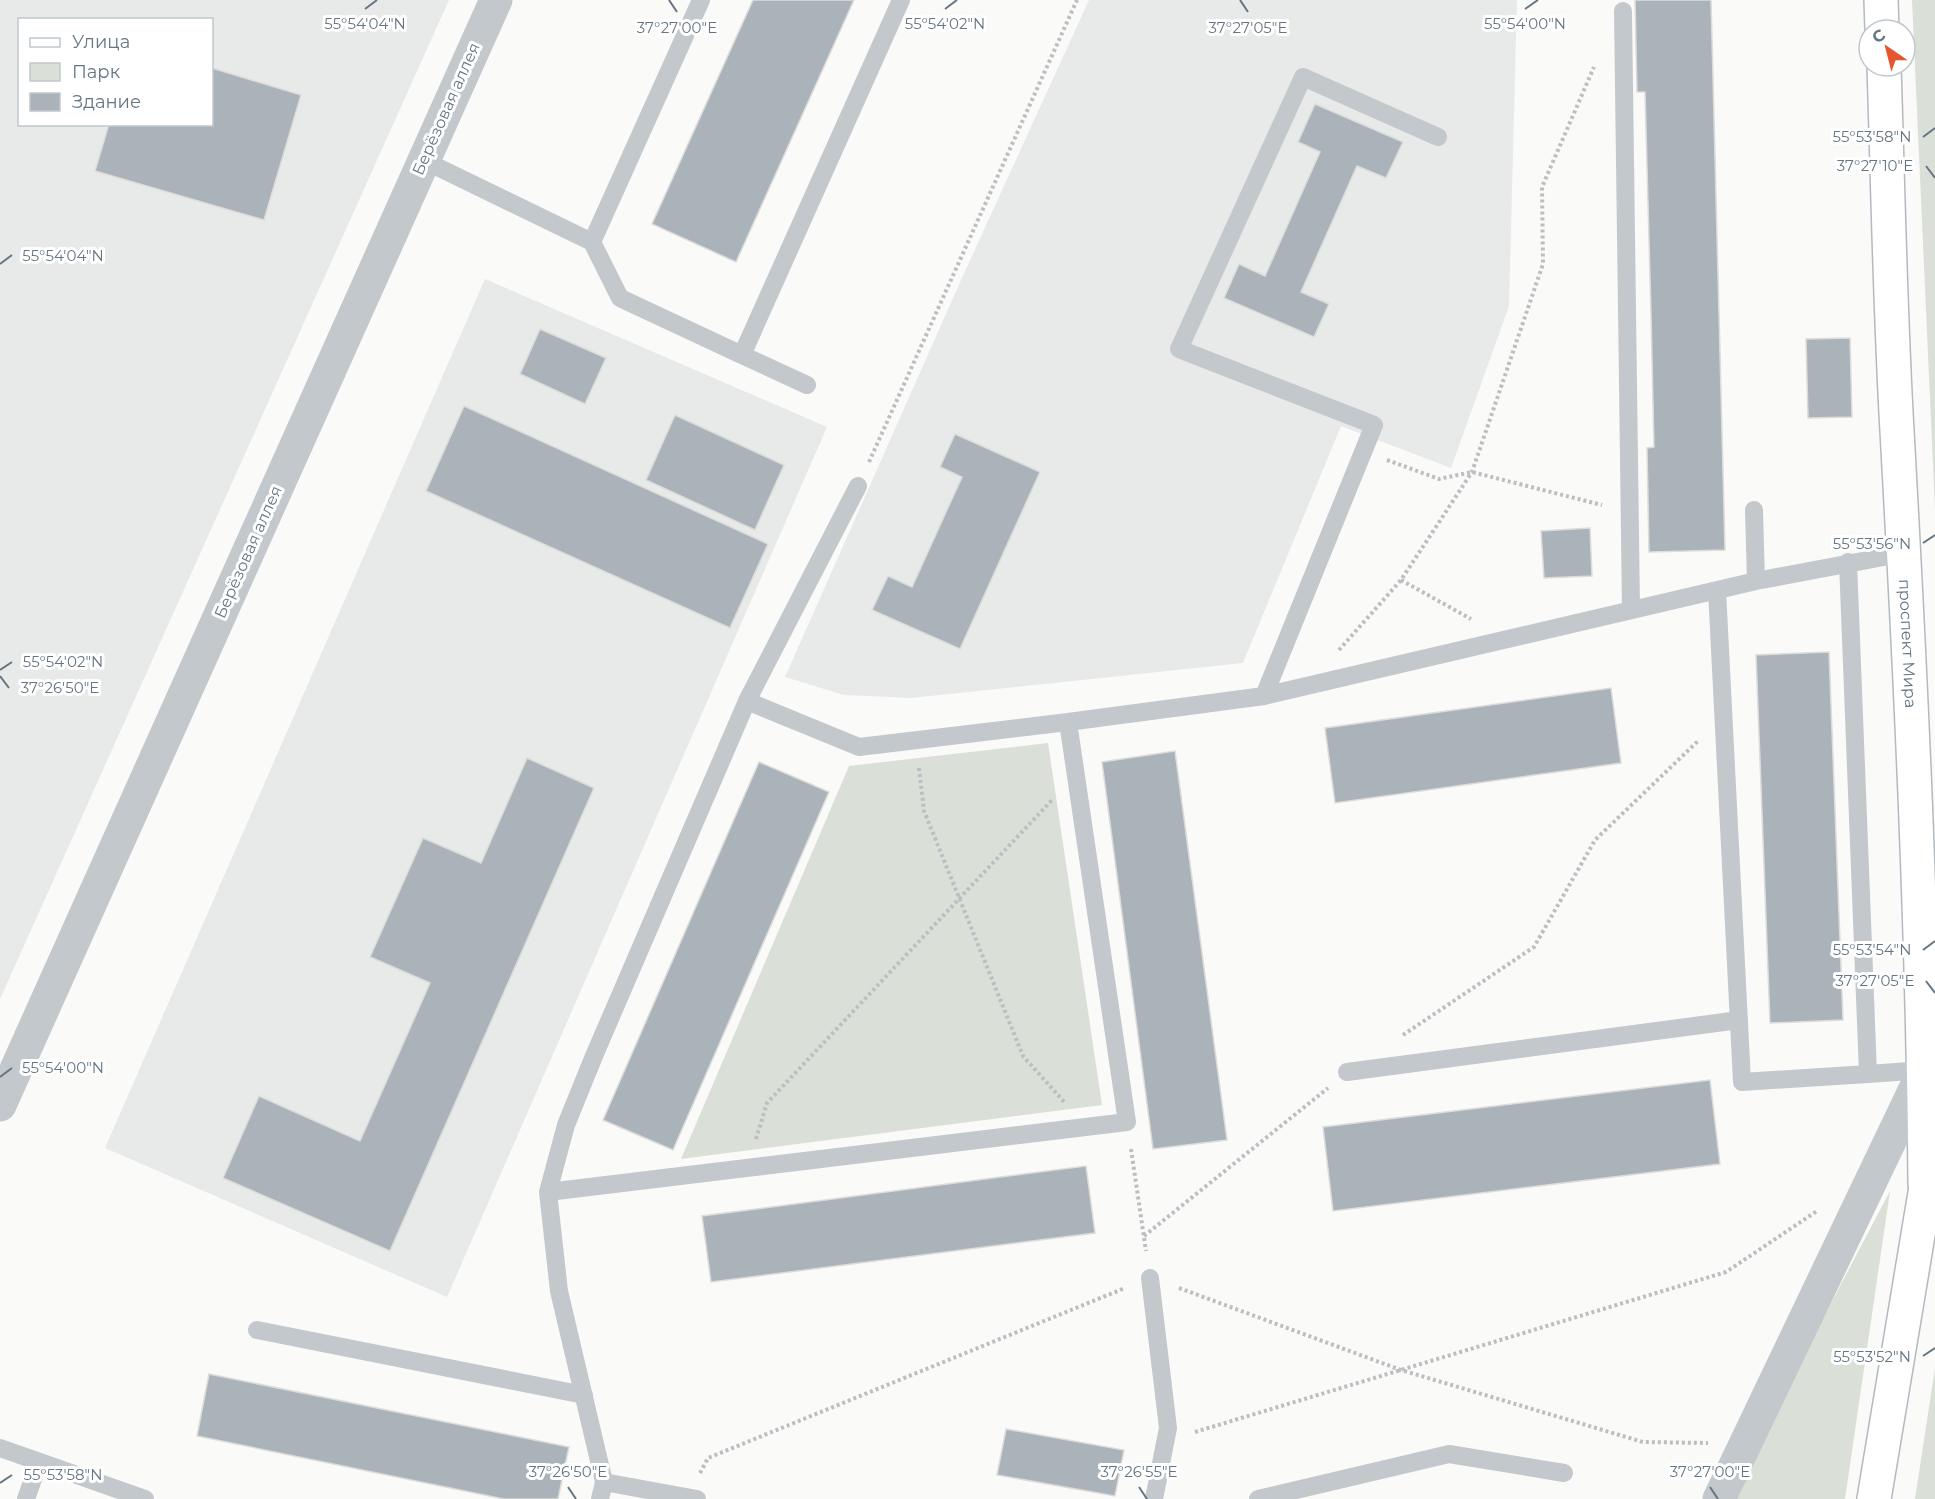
<svg xmlns="http://www.w3.org/2000/svg" width="1935" height="1499" font-family="Montserrat,sans-serif">
<style>
.built{fill:#e8e9e9;fill-rule:evenodd}
.green{fill:#dadfd7}
.building{fill:#aab3b9;stroke:#dcdcda;stroke-width:1.5}
.lines{fill:none;stroke-linecap:round;stroke-linejoin:round}
.secondary-casing{stroke:#b3babf;stroke-width:36}
.path{stroke:#bbbfc2;stroke-width:4;stroke-dasharray:3 3;stroke-linecap:butt}
.service{stroke:#c3c8cc;stroke-width:18}
.tertiary{stroke:#c3c8cc;stroke-width:33}
.secondary{stroke:#fff;stroke-width:33}
.ticks{fill:none;stroke:#657683;stroke-width:2}
.labels{text-anchor:middle;dominant-baseline:central;stroke-width:6;stroke-linejoin:round;paint-order:stroke}
.street-label{font-size:16px;fill:#657683;stroke:#fff}
.ticks-label{font-size:15px;text-anchor:middle;fill:#657683;stroke:#fff;stroke-width:6;stroke-linejoin:round;paint-order:stroke}
</style>
<rect width="100%" height="100%" fill="#fafaf8"/>
<path class="built" d="M0,0H449L0,999ZM20,20H212V124H20Z
M1089,0H1517L1509,306L1451,468L1341,426L1243,663L911,698L844,695L785,677L961,280Z
M485,279L827,427L447,1297L105,1148Z"/>
<path class="green" d="M1912,0H1935V509Z
M1048,743L1102,1105L681,1159L849,766Z
M1890,1191L1845,1499H1728Z
M1935,1368V1499H1915Z"/>
<path class="building" d="M753,0H854L736,262L652,224Z
M1635,0H1711L1725,550L1649,552L1647,448L1654,447L1651,314L1645,92H1637Z
M212,68L301,95L264,220L95,171L109,124H212Z
M1315,104L1403,142L1386,178L1357,166L1301,292L1329,304L1314,337L1224,298L1239,264L1265,276L1320,152L1298,142Z
M540,329L606,358L585,404L520,374Z
M1850,338L1852,417L1808,418L1806,339Z
M464,406L768,544L730,628L426,491Z
M675,415L784,465L755,530L646,480Z
M955,434L1040,472L960,649L872,610L888,576L912,587L962,477L940,467Z
M1590,528L1592,576L1544,578L1541,531Z
M1829,652L1843,1020L1770,1023L1756,655Z
M1611,688L1621,763L1335,803L1325,728Z
M1175,751L1227,1140L1153,1149L1102,762Z
M527,758L594,788L390,1251L223,1178L259,1096L360,1141L430,983L370,957L423,838L481,863Z
M759,762L829,792L673,1150L603,1120Z
M1710,1080L1720,1164L1333,1211L1323,1127Z
M1086,1166L1095,1233L711,1282L702,1216Z
M209,1374L569,1447L558,1499H504L197,1436Z
M1006,1429L1124,1450L1115,1496L997,1475Z"/>
<g class="lines">
<g class="secondary-casing">
<g id="secondary">
<path d="M1881,0L1882,30"/>
<path id="s1" d="M1884,66C1888,188 1890,310 1897,431C1911,682 1923,933 1925,1184"/>
<path d="M1874,1499L1930,1163"/>
</g>
</g>
<path class="path" d="M1387,460L1439,479L1472,472L1602,505
M869,462L1077,0
M1401,580L1471,619
M1339,650L1401,580L1472,472L1543,264L1542,187L1594,67
M919,768L924,811L1023,1056L1065,1103
M1403,1035L1534,947L1595,840L1698,741
M756,1139L767,1103L1052,800
M1131,1149L1146,1251
M1144,1236L1328,1088
M1179,1288L1401,1370L1643,1442L1708,1443
M1195,1432L1726,1272L1817,1211
M700,1473L708,1458L1125,1288"/>
<path class="service" d="M1623,11L1631,609
M423,160L592,242L701,0
M592,242L620,298L742,355
M807,385L742,355L901,0
M1754,510L1756,581
M1717,590L1742,1082L1868,1074L1848,562
M1264,696L1374,425L1179,349L1303,77L1438,137
M747,701L859,747L1068,722L1264,696L1756,581L1905,553
M1347,1072L1739,1020
M1868,1074L1924,1070
M548,1192L1127,1122L1068,722
M1150,1278L1168,1428L1154,1499
M257,1330L584,1395
M0,1448L145,1499
M604,1482L697,1499
M26,1499L39,1462
M600,1499L604,1482L559,1291L548,1192L566,1125L594,1056L747,701L858,486
M1258,1499L1449,1454L1564,1473"/>
<path class="tertiary" d="M0,1105L496,0
M1719,1499L1924,1070"/>
<use href="#secondary" class="secondary"/>
</g>
<path class="ticks" d="M669,0L677,12M1240,0L1248,12M365,9L377,0M945,9L957,0M1525,9L1538,0M1923,137L1935,128M1926,166L1935,178M0,264L12,255M1923,543L1935,535M0,670L12,662M0,676L9,688M1923,950L1935,941M1926,981L1935,993M0,1077L12,1068M1923,1356L1935,1348M0,1483L12,1475M568,1487L576,1499M1139,1487L1147,1499M1710,1487L1718,1499"/>
<g class="labels">
<g class="street-label">
<text transform="translate(446 109) rotate(-66)">Берёзовая аллея</text>
<text transform="translate(248 552) rotate(-66)">Берёзовая аллея</text>
<text stroke="none"><textPath href="#s1" startOffset="578">проспект Мира</textPath></text>
</g>
</g>
<g class="ticks-label">
<text x="365" y="29">55°54'04"N</text>
<text x="945" y="29">55°54'02"N</text>
<text x="1525" y="29">55°54'00"N</text>
<text x="677" y="33">37°27'00"E</text>
<text x="1248" y="33">37°27'05"E</text>
<text x="1872" y="142">55°53'58"N</text>
<text x="1875" y="171">37°27'10"E</text>
<text x="63" y="261">55°54'04"N</text>
<text x="1872" y="549">55°53'56"N</text>
<text x="63" y="667">55°54'02"N</text>
<text x="60" y="693">37°26'50"E</text>
<text x="1872" y="955">55°53'54"N</text>
<text x="1875" y="986">37°27'05"E</text>
<text x="63" y="1073">55°54'00"N</text>
<text x="1872" y="1362">55°53'52"N</text>
<text x="568" y="1477">37°26'50"E</text>
<text x="1139" y="1477">37°26'55"E</text>
<text x="1710" y="1477">37°27'00"E</text>
<text x="63" y="1480">55°53'58"N</text>
</g>
<rect x="18" y="18" width="195" height="108" fill="#ffffff" stroke="#c1c8cd" stroke-width="1.5"/>
<rect x="30" y="38" width="30" height="9" fill="#ffffff" stroke="#c1c8cd" stroke-width="1.5"/>
<text x="72" y="48" font-size="18" fill="#657683">Улица</text>
<rect x="30" y="63" width="30" height="18" fill="#dadfd7" stroke="#c1c8cd" stroke-width="1.5"/>
<text x="72" y="78" font-size="18" fill="#657683">Парк</text>
<rect x="30" y="93" width="30" height="18" fill="#aab3b9" stroke="#c1c8cd" stroke-width="1.5"/>
<text x="72" y="108" font-size="18" fill="#657683">Здание</text>
<g transform="translate(1887 48) rotate(325)"><circle r="28" fill="#ffffff" stroke="#c1c8cd" stroke-width="1.5"/>
<path d="M0-4.5L10 22L0 15L-10 22Z" fill="#e4572e"/>
<text y="-9" font-size="16" font-weight="bold" text-anchor="middle" fill="#657683">С</text>
</g>
</svg>
